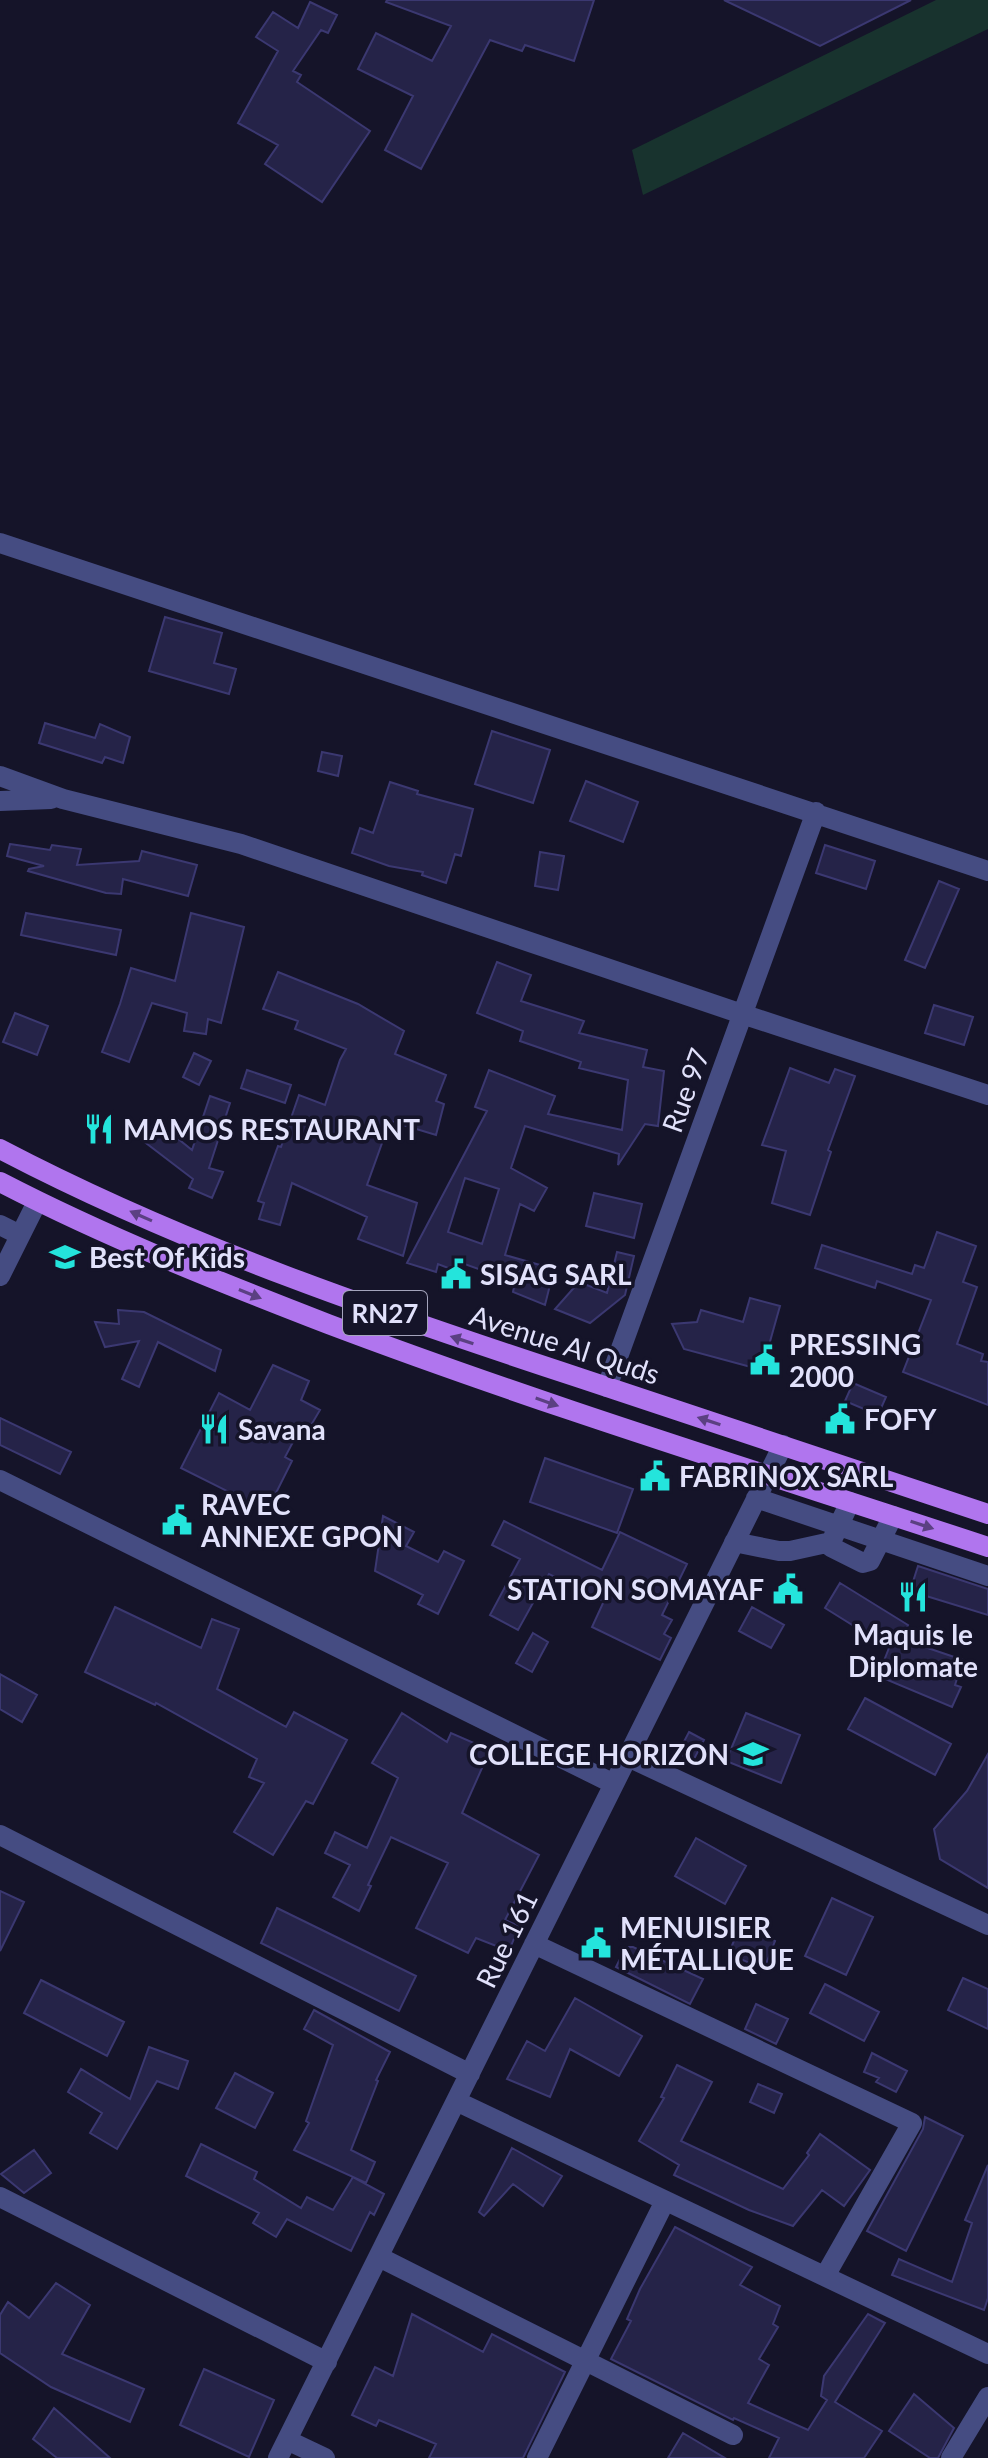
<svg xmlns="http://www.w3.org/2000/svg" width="988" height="2458" font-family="Lato,sans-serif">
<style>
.green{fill:#18332e}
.building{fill:#252348;stroke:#3b3871;stroke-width:2;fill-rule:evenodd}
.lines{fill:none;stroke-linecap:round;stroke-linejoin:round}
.minor{stroke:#454c82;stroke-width:20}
.major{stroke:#b075ee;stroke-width:20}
.oneway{fill:#5b4082}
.labels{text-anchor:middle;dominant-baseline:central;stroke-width:7;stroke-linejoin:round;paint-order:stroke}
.shield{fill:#151429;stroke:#a4a4bc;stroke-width:2}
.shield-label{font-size:26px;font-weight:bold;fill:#e1e1fb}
.street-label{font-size:28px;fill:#e1e1fb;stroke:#151429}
.poi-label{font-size:28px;font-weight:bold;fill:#e1e1fb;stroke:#151429;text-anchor:start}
</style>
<rect width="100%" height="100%" fill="#151429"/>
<path class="green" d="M936,0H988V29L643,195L632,150Z"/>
<path class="building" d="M387,0H594L574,61L525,45L522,51L490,40L421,169L385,150L413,96L358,69L376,33L432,61L451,26L386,2Z
M724,0H911L820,46Z
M310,2L337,15L328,33L321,30L293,71L301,75L297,82L370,131L322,202L265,164L278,145L238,123L278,51L256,37L273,12L298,28Z
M165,617L222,633L214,663L236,669L229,694L149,671Z
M45,723L95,738L100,724L130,737L123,763L105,757L102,763L39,743Z
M492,731L550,750L533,803L475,784Z
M322,752L342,756L338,776L318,771Z
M586,781L638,802L623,842L570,821Z
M390,782L418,791L417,794L473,809L461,856L455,854L446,883L422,875L423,872L389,866L352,853L360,828L373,833Z
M10,844L50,850L52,845L81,849L77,865L139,861L142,851L197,865L188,896L123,879L121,894L106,893L28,871L29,869L44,866L7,856Z
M825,845L875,861L866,889L816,873Z
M540,852L564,856L558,890L535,886Z
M939,881L959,889L925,968L905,960Z
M26,913L121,930L116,955L21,935Z
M191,913L244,927L221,1023L208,1019L206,1034L184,1031L187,1013L152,1003L129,1062L102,1052L120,1004L131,968L175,981Z
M497,962L531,975L521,1001L584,1021L579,1033L647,1050L643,1067L664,1071L658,1126L645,1124L618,1165L619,1154L525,1126L511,1168L547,1188L534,1211L520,1204L505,1255L554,1269L545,1305L513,1292L515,1282L459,1262L456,1271L438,1264L436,1272L407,1263L487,1111L475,1107L489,1070L555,1096L548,1114L622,1130L628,1080L579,1068L581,1062L520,1041L523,1031L477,1013ZM465,1178L499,1189L482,1244L448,1232Z
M278,972L358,1004L404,1031L395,1054L446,1075L436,1101L444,1104L436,1135L390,1121L367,1185L417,1203L403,1256L358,1239L367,1217L292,1183L280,1225L259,1219L264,1203L258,1201L278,1146L281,1147L299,1095L325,1105L340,1060L346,1049L295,1029L298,1021L263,1009Z
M934,1005L973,1017L964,1045L925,1033Z
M15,1013L48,1026L37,1055L3,1042Z
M194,1053L211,1061L199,1085L183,1077Z
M790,1068L829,1083L835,1069L855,1076L828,1150L831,1152L810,1215L772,1203L786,1151L762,1145Z
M247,1070L291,1085L285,1103L241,1088Z
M210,1096L230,1103L209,1168L223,1172L212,1198L189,1188L193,1179L142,1140L156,1121L192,1150Z
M594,1193L642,1204L634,1238L586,1226Z
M937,1232L976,1246L963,1282L977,1287L957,1344L983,1354L981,1361L988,1362V1405L903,1372L931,1300L877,1281L875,1288L815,1268L822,1245L912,1274L915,1265L924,1268Z
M617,1252L634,1256L625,1295L590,1323L555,1309L579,1282L607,1293Z
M750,1298L780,1306L762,1370L684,1349L672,1324L697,1322L701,1310L743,1322Z
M118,1310L144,1312L221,1350L215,1371L158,1342L139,1387L122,1379L139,1341L105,1347L95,1322L119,1324Z
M273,1365L309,1381L301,1400L320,1410L310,1427L303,1423L285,1457L292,1461L267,1511L181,1468L219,1393L250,1410Z
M853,1383L886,1397L878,1415L845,1401Z
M0,1418L71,1452L60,1474L0,1445Z
M545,1458L633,1489L617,1533L530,1502Z
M383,1516L414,1532L406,1546L438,1562L444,1551L464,1561L438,1614L418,1604L423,1595L375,1571Z
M504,1521L602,1570L620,1532L687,1564L662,1615L672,1620L664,1634L671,1638L660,1660L592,1627L604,1601L549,1574L518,1630L490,1615L520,1559L492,1545Z
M918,1566L988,1589V1615L910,1591Z
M840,1583L908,1625L901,1639L963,1660L955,1685L961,1687L952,1707L878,1676L889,1648L825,1608Z
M115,1607L201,1648L212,1619L239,1629L217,1689L286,1727L294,1712L347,1740L313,1804L306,1801L273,1855L234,1832L264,1783L249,1777L257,1759L156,1703L155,1705L85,1672Z
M752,1607L784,1625L771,1648L739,1631Z
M533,1633L548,1642L532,1672L516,1663Z
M0,1674L37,1695L22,1722L0,1709Z
M865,1698L951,1744L935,1775L848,1729Z
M402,1713L447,1742L451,1733L490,1750L462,1813L539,1855L505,1920L519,1926L509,1951L476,1938L468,1953L416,1928L448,1863L391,1837L368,1885L371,1886L359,1911L333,1897L350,1865L325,1853L335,1832L367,1848L398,1778L372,1763Z
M746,1713L800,1735L781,1783L726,1761Z
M689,1732L704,1740L693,1761L678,1753Z
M988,1754V1888L940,1859L934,1829L967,1791Z
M696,1838L746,1866L725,1904L675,1876Z
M0,1891L24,1902L0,1951Z
M832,1898L873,1917L846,1975L805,1956Z
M277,1908L416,1976L399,2011L261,1943Z
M740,1926L775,1941L764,1969L731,1955V1948Z
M626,1947H633L703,1979L690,2004L616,1967Z
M963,1978L988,1989V2029L948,2010Z
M41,1980L124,2022L107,2056L24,2013Z
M825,1984L879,2012L864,2041L810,2013Z
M575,1998L642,2036L619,2076L570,2049L550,2097L507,2079L527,2041L545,2051Z
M756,2004L788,2019L776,2044L745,2029Z
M314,2010L390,2052L376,2080L378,2081L351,2150L375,2162L366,2183L294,2150L309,2123L306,2121L333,2045L304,2029Z
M149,2047L188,2061L178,2089L157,2081L117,2149L90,2133L102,2113L68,2092L81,2069L130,2099Z
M872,2053L907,2071L896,2092L876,2082L879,2078L864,2072Z
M677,2065L712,2082L681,2141L783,2189L809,2155L807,2153L820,2134L870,2170L844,2206L822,2190L793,2226L749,2210L674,2175L679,2165L639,2141L664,2098L661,2097Z
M235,2073L273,2093L255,2128L216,2108Z
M758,2084L782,2094L774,2113L750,2102Z
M925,2117L963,2136L906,2251L867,2231L923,2129Z
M201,2144L257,2172L254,2179L301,2208L307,2197L333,2210L353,2177L384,2194L374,2215L370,2212L351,2251L287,2219L276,2237L253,2223L259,2213L186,2176Z
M512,2148L562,2176L543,2206L513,2184L484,2216L479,2212Z
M34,2150L51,2173L24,2193L1,2174Z
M988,2165V2298L984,2310L892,2275L899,2259L952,2282L972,2223L965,2220Z
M675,2227L752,2267L740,2285L780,2306L773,2324L778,2327L759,2359L769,2365L748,2403L808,2430L827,2400L821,2396L824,2376L868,2314L885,2323L835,2402L882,2431L864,2458H769L779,2438L734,2418L733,2420L611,2359L631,2321L627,2319L640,2289Z
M56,2283L90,2305L62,2354L144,2389L130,2422L51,2387L0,2353V2315L8,2302L29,2318Z
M412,2314L483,2352L492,2334L565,2372L523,2458H429L436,2444L379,2420L376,2426L352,2415L375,2367L393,2376Z
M204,2369L274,2400L249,2457L180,2425Z
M914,2394L954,2428L938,2458H930L889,2431Z
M54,2408L110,2458H57L33,2439Z
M683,2433L725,2458H668Z"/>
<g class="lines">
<path class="minor" d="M0,543L988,871
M0,776L63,799L241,844L742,1014L988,1095
M0,801L51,799
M0,1225L20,1235
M0,1276L37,1202
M607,1387L816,812
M0,1480L614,1784
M756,1498L988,1576
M850,1502L831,1542V1547L863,1563L870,1561L893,1516
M734,1542L779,1551H790L831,1542
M628,1757L988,1925
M0,1835L470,2074
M534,1944L912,2123L825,2276
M456,2101L988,2354
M0,2197L327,2362
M379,2257L733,2435
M287,2440L325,2458
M278,2458L783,1445
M537,2458L665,2201
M951,2458L988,2397"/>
<path class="major" d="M0,1149C185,1246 382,1313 580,1378C716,1423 852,1468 988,1514
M0,1182C106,1237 217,1281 328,1324C545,1406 767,1474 988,1547"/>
</g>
<defs><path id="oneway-solid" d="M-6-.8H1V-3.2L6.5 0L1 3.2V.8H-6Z" transform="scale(2)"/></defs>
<g class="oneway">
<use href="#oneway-solid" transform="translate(141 1216) rotate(-156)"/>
<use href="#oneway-solid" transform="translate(250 1294) rotate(22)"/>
<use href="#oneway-solid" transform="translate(462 1340) rotate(-162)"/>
<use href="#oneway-solid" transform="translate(547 1402) rotate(19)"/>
<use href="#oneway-solid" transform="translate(709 1421) rotate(-162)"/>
<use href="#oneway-solid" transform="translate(922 1525) rotate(18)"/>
</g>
<defs>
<g id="restaurant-bare" transform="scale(2.4)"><path d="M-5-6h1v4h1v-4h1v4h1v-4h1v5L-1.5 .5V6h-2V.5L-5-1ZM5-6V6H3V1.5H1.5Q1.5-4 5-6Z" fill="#24e4dc" stroke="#151429" stroke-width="2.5" paint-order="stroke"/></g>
<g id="school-bare" transform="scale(2.4)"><path d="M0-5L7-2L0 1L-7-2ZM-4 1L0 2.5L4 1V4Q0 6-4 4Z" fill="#24e4dc" stroke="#151429" stroke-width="2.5" paint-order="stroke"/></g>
<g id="civic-bare" transform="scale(2.4)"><path d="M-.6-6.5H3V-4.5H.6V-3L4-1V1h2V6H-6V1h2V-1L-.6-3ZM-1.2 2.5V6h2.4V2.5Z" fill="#24e4dc" stroke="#151429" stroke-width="2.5" paint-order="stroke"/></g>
</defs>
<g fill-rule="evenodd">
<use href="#restaurant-bare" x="99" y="1129"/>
<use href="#school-bare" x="65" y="1257"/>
<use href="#civic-bare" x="456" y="1274"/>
<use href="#civic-bare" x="765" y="1360"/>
<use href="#civic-bare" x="840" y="1419"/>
<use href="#restaurant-bare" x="214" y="1429"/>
<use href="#civic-bare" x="655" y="1476"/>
<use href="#civic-bare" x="177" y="1520"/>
<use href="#civic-bare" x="788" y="1589"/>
<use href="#restaurant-bare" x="913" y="1597"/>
<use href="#school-bare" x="753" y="1754"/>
<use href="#civic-bare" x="596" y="1943"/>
</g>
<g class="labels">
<rect class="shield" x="343" y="1291" width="84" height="44" rx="6"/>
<g class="shield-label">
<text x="385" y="1313">RN27</text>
</g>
<g class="street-label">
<text transform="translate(685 1090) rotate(-70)">Rue 97</text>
<text transform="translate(565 1344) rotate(18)">Avenue Al Quds</text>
<text transform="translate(506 1939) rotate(-64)">Rue 161</text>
</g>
<g class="poi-label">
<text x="123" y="1129">MAMOS RESTAURANT</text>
<text x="89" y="1257">Best Of Kids</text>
<text x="480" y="1274">SISAG SARL</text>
<text x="789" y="1344">PRESSING<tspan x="789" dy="32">2000</tspan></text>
<text x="864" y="1419">FOFY</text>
<text x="238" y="1429">Savana</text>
<text x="679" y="1476">FABRINOX SARL</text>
<text x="201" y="1504">RAVEC<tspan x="201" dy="32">ANNEXE GPON</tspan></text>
<text x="764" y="1589" text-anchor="end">STATION SOMAYAF</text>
<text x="913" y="1634" text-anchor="middle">Maquis le<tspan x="913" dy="32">Diplomate</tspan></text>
<text x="729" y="1754" text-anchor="end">COLLEGE HORIZON</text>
<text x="620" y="1927">MENUISIER<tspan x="620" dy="32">MÉTALLIQUE</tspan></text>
</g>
</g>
</svg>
